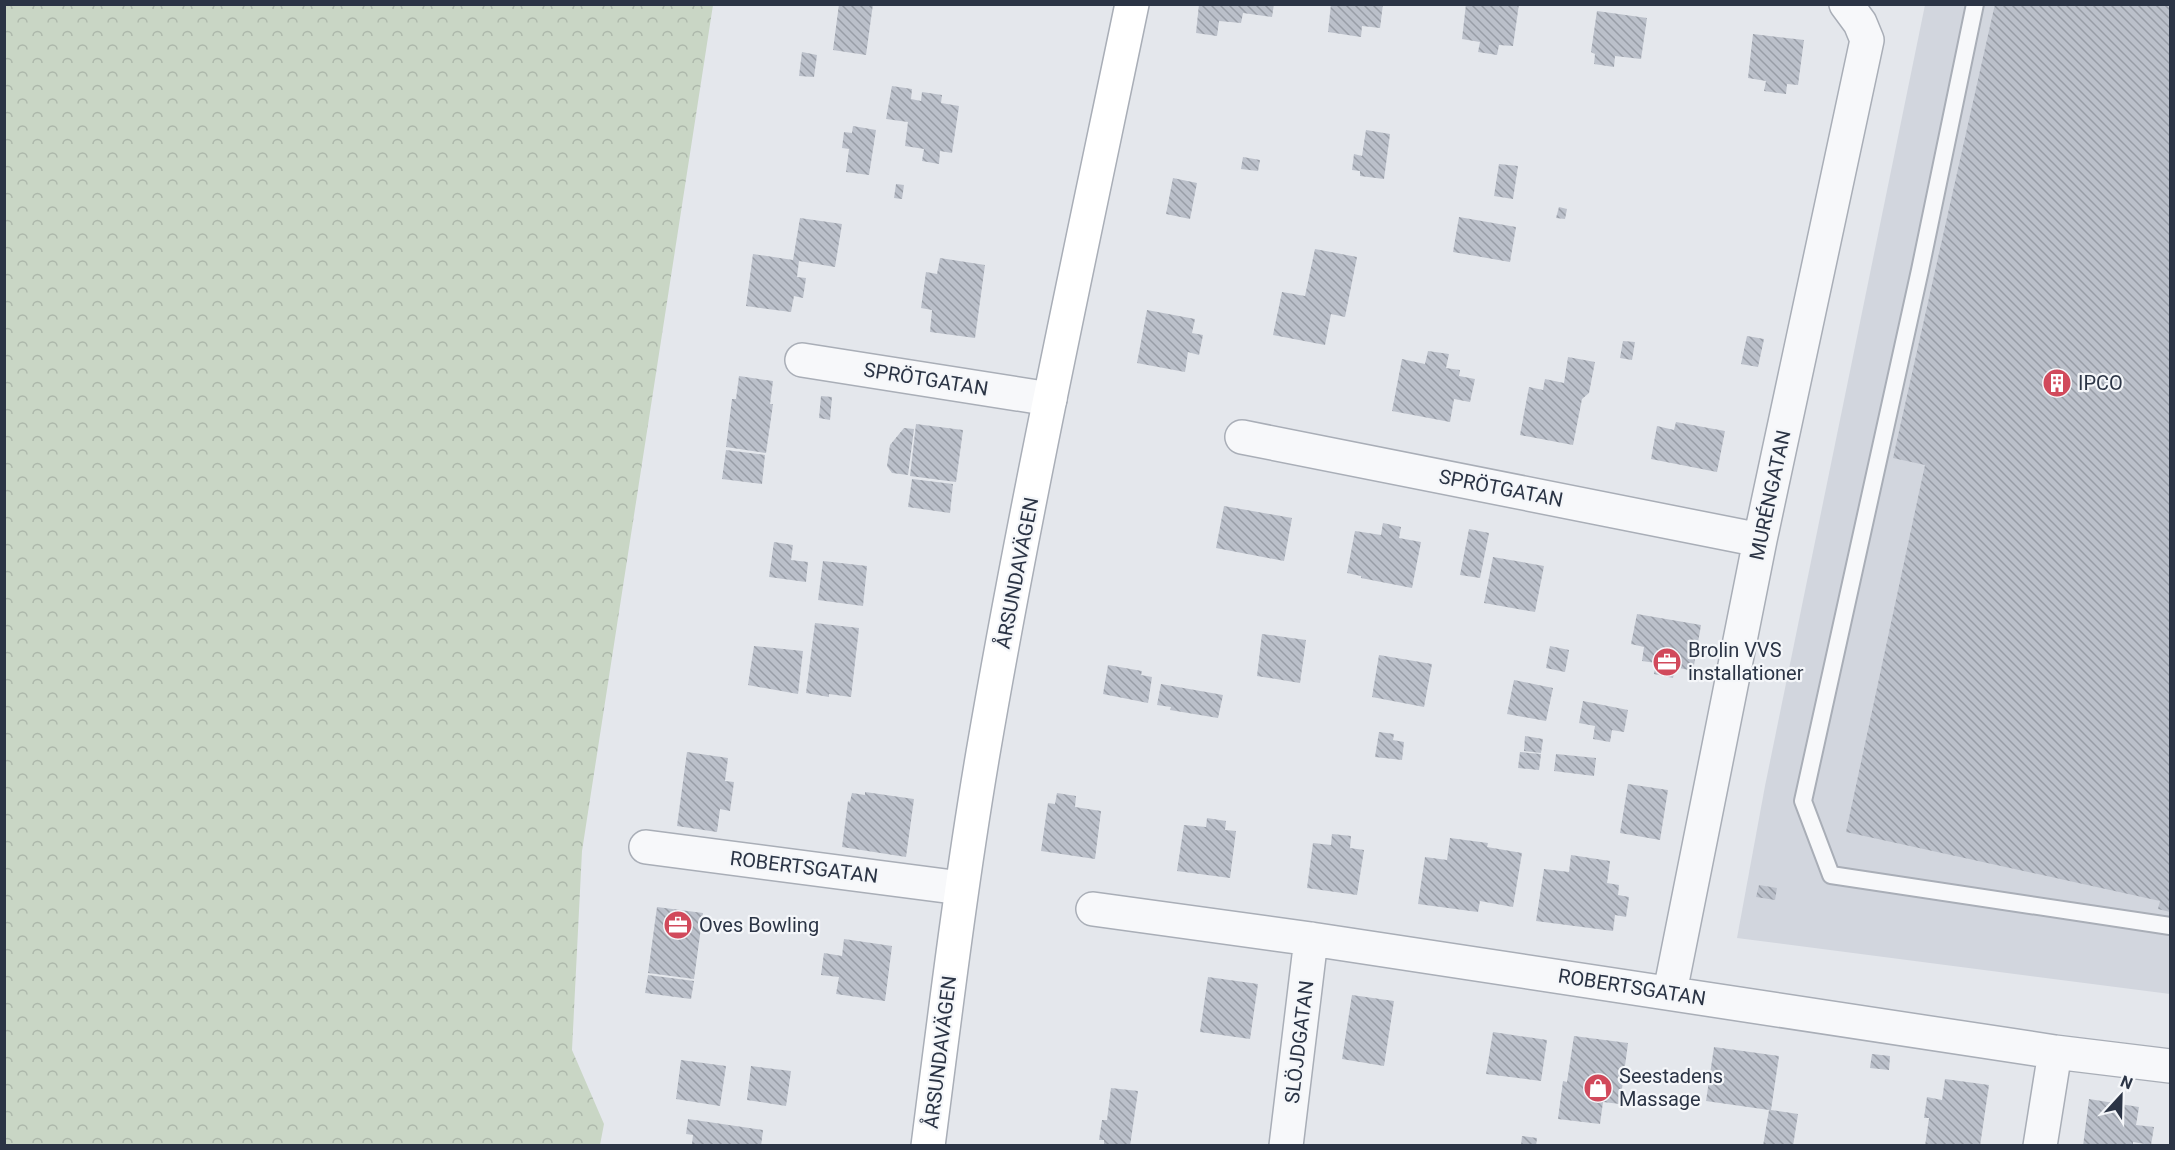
<svg xmlns="http://www.w3.org/2000/svg" width="2175" height="1150" font-family="Roboto,sans-serif">
<style>
.built{fill:#d2d6de}
.forest{fill:url(#forest-crowns)}
.building{fill:url(#building-back-hatch)}
.lines{fill:none;stroke-linecap:round;stroke-linejoin:round}
.service-casing{stroke:#a9aeb7;stroke-width:20}
.minor-casing{stroke:#a9aeb7;stroke-width:36}
.secondary-casing{stroke:#a9aeb7;stroke-width:36}
.service{stroke:#f7f8fa;stroke-width:16}
.minor{stroke:#f7f8fa;stroke-width:33}
.secondary{stroke:#fff;stroke-width:33}
.labels{text-anchor:middle;dominant-baseline:central;stroke-width:4.5;stroke-linejoin:round;paint-order:stroke}
.street-label{font-size:20px;fill:#2b3445;stroke:#f4f6f9}
.poi-label{font-size:20px;fill:#2b3445;stroke:#f4f6f9;text-anchor:start}
</style>
<defs>
<pattern id="forest-crowns" width="20" height="18" patternUnits="userSpaceOnUse" patternTransform="scale(1.5)"><rect width="20" height="18" fill="#c9d6c5"/><path d="M2 6a3 3 0 1 1 6 0M12 15a3 3 0 1 1 6 0" fill="none" stroke="#adb8ab"/></pattern>
<pattern id="building-back-hatch" width="6" height="6" patternUnits="userSpaceOnUse" patternTransform="scale(1.5)"><rect width="6" height="6" fill="#bbc0ca"/><path d="M-1 5l2 2M0 0l6 6M5-1l2 2" fill="none" stroke="#989da6"/></pattern>
</defs>
<rect width="100%" height="100%" fill="#e4e7ec"/>
<path class="built" d="M1925,5H2170V994L1737,938L1765,786Z"/>
<path class="forest" d="M5,4L713,5L582,851L572,1050L604,1124L600,1145H5Z"/>
<path class="building" d="M839,4H873L866,55L833,50Z
M1199,4H1274L1272,17L1243,13L1241,23L1219,21L1217,36L1196,33Z
M1331,4H1383L1380,28L1362,26L1361,37L1328,32Z
M1466,4H1519L1513,46L1499,45L1497,55L1478,52L1480,42L1462,39Z
M1995,4H2170V912L2158,909L2160,901L1846,832L1925,465L1893,458Z
M1597,11L1647,18L1641,59L1615,56L1614,67L1594,64L1595,54L1591,52Z
M1753,34L1804,40L1798,85L1787,84L1786,94L1764,91L1766,81L1748,78Z
M802,52L817,55L814,77L799,76Z
M892,86L912,89L911,99L921,101L922,92L942,95L941,103L959,106L952,153L940,151L939,164L922,161L924,149L905,146L908,122L886,119Z
M853,126L876,130L869,175L846,172L849,149L842,148L844,132L852,133Z
M1366,130L1390,134L1384,179L1360,176V171L1352,170L1354,154L1362,156Z
M1243,157L1260,160L1258,171L1241,169Z
M1499,164L1518,166L1513,199L1494,196Z
M1173,178L1197,183L1190,219L1166,214Z
M896,184L904,185L902,199L894,198Z
M1559,207L1567,209L1565,219L1556,218Z
M1459,217L1516,227L1510,262L1453,252Z
M800,218L842,224L835,267L799,261L797,277L806,278L803,298L794,296L791,312L746,306L753,254L793,260Z
M1315,249L1357,257L1345,317L1331,314L1325,345L1273,335L1282,292L1305,296Z
M940,258L985,265L975,338L930,332L932,310L921,308L926,272L937,274Z
M1147,310L1195,319L1192,333L1203,335L1199,355L1188,352L1185,372L1137,363Z
M1747,336L1764,339L1758,367L1741,364Z
M1623,341L1635,342L1632,360L1620,358Z
M1428,351L1449,354L1446,368L1460,370L1459,376L1475,379L1470,402L1454,399L1450,422L1392,411L1402,359L1425,364Z
M1568,357L1595,362L1589,393L1582,399L1573,445L1520,435L1529,387L1543,390L1545,379L1564,383Z
M739,376L773,381L770,404H773L766,453L726,447L732,399H736Z
M821,396L832,397L830,420L819,418Z
M1676,422L1725,431L1717,472L1651,459L1657,426L1674,430Z
M916,424L963,430L956,482L910,476Z
M904,428L914,429L908,475L892,473L887,466L890,445Z
M726,450L765,455L762,484L722,479Z
M912,479L953,484L950,513L908,507Z
M1224,506L1292,518L1284,561L1216,548Z
M1383,523L1401,527L1399,538L1421,542L1412,588L1361,578V576L1347,573L1355,531L1381,535Z
M1469,529L1489,533L1480,578L1460,575Z
M774,542L793,545L791,560L808,562L806,582L769,577Z
M1493,557L1544,566L1535,612L1484,603Z
M823,561L867,566L863,606L818,600Z
M1637,614L1701,625L1693,671L1675,667L1673,678L1654,674L1656,663L1642,661L1644,647L1631,644Z
M815,623L859,628L851,697L829,694V697L806,693Z
M1262,634L1306,640L1300,683L1257,676Z
M754,646L803,651L798,694L748,685Z
M1550,646L1569,650L1565,672L1546,668Z
M1379,655L1432,664L1424,707L1372,697Z
M1108,665L1142,671L1141,675L1152,677L1148,703L1103,694Z
M1514,680L1553,688L1546,721L1507,714Z
M1161,684L1223,695L1218,718L1170,710L1171,707L1157,705Z
M1583,701L1628,710L1624,732L1612,730L1610,742L1593,739L1595,726L1579,723Z
M1379,732L1394,734L1393,740L1404,742L1402,760L1375,757Z
M1525,736L1543,739L1541,753L1524,751Z
M687,752L728,758L725,781L734,782L730,811L720,809L717,832L677,826Z
M1520,752L1541,754L1539,770L1518,768Z
M1556,754L1596,758L1594,776L1554,771Z
M1628,784L1668,790L1660,840L1620,833Z
M865,792L914,799L906,857L842,847L848,801L850,802L852,793L865,795Z
M1057,793L1076,796L1075,807L1101,811L1095,859L1041,851L1048,803L1055,804Z
M1207,818L1226,821L1225,830L1236,831L1230,878L1177,871L1184,825L1206,827Z
M1332,834L1351,836L1350,848L1364,850L1357,895L1307,888L1313,843L1331,845Z
M1450,838L1488,843L1487,847L1522,853L1513,907L1480,901L1478,912L1418,904L1425,857L1447,860Z
M1571,855L1610,861L1607,883L1619,885L1618,895L1629,897L1626,917L1615,915L1613,931L1536,921L1544,869L1569,872Z
M1759,885L1777,888L1775,900L1756,897Z
M657,907L703,913L694,979L648,973Z
M844,939L892,946L885,1001L836,994L839,977L821,975L824,953L842,956Z
M648,975L694,981L691,999L645,993Z
M1208,977L1258,984L1250,1039L1200,1032Z
M1352,995L1394,1001L1384,1066L1342,1059Z
M1493,1032L1547,1040L1541,1081L1486,1074Z
M1574,1036L1628,1043L1620,1104L1603,1102L1600,1124L1558,1119L1563,1081L1567,1082Z
M1714,1047L1779,1056L1771,1110L1798,1114L1793,1146H1763L1769,1110L1706,1101Z
M1872,1054L1890,1056L1889,1070L1870,1068Z
M681,1060L726,1066L720,1106L676,1099Z
M751,1066L791,1071L786,1106L747,1100Z
M1945,1079L1989,1085L1980,1146H1925L1929,1118H1924L1927,1097L1942,1100Z
M1111,1088L1138,1091L1130,1146H1104V1140H1099L1102,1120H1107Z
M2089,1099L2139,1107L2136,1125L2154,1127L2151,1145L2133,1142V1146H2083Z
M688,1119L763,1130L761,1146L692,1144L693,1135L686,1134Z
M1522,1136L1537,1138L1536,1146H1521Z"/>
<g class="lines">
<g class="service-casing">
<path id="service" d="M1975,4L1920,270L1803,801L1831,875L2170,926"/>
</g>
<g class="minor-casing">
<path id="minor" d="M802,360L1050,399
M1242,437L1760,540
M646,847L961,888
M1093,909L1311,939L2055,1052L2170,1066
M1670,992L1760,540L1867,40L1860,23L1846,4
M1286,1146L1311,939
M2040,1146L2055,1052"/>
</g>
<g class="secondary-casing">
<path id="secondary" d="M928,1146C945,1014 961,883 983,753C1026,502 1080,254 1132,4"/>
</g>
<use href="#service" class="service"/>
<use href="#minor" class="minor"/>
<use href="#secondary" class="secondary"/>
</g>
<defs>
<g id="building-disc" transform="scale(1.5)"><circle r="9.5" fill="#d1495b" stroke="#f4f6f9"/><path d="M-4-6H4V6H1V3H-1V6H-4ZM-2.5-4.3h1.7v1.8h-1.7ZM.8-4.3h1.7v1.8H.8ZM-2.5-1h1.7V.8h-1.7ZM.8-1h1.7V.8H.8Z" fill="#fff"/></g>
<g id="office-disc" transform="scale(1.5)"><circle r="9.5" fill="#d1495b" stroke="#f4f6f9"/><path d="M-6-3h4V-5.5h4V-3h4V5H-6ZM-1-4.5V-3h2v-1.5ZM-6 0V1H6V0Z" fill="#fff"/></g>
<g id="shop-disc" transform="scale(1.5)"><circle r="9.5" fill="#d1495b" stroke="#f4f6f9"/><path d="M-5-2.5h2.3a2.7 3.5 0 0 1 5.4 0H5L5.5 6h-11ZM-1.5-2.5h3a1.5 2.3 0 0 0-3 0Z" fill="#fff"/></g>
</defs>
<g fill-rule="evenodd">
<use href="#building-disc" x="2057" y="383"/>
<use href="#office-disc" x="1667" y="662"/>
<use href="#office-disc" x="678" y="925"/>
<use href="#shop-disc" x="1598" y="1088"/>
</g>
<g class="labels">
<g class="street-label">
<text transform="translate(926 379) rotate(9)">SPRÖTGATAN</text>
<text transform="translate(1501 488) rotate(11)">SPRÖTGATAN</text>
<text transform="translate(1770 495) rotate(-78)">MURÉNGATAN</text>
<text transform="translate(1017 573) rotate(-79)">ÅRSUNDAVÄGEN</text>
<text transform="translate(804 867) rotate(7)">ROBERTSGATAN</text>
<text transform="translate(1632 987) rotate(9)">ROBERTSGATAN</text>
<text transform="translate(1299 1042) rotate(-83)">SLÖJDGATAN</text>
<text transform="translate(940 1052) rotate(-83)">ÅRSUNDAVÄGEN</text>
</g>
<g class="poi-label">
<text x="2078" y="383">IPCO</text>
<text x="1688" y="650">Brolin VVS<tspan x="1688" dy="23">installationer</tspan></text>
<text x="699" y="925">Oves Bowling</text>
<text x="1619" y="1076">Seestadens<tspan x="1619" dy="23">Massage</tspan></text>
</g>
</g>
<rect width="2175" height="1150" fill="none" stroke="#2b3445" stroke-width="12"/>
<g transform="translate(2121 1096) rotate(22)" stroke="#f4f6f9" stroke-width="4.5" paint-order="stroke">
<path d="M0-4.5L10 22L0 15L-10 22Z" fill="#2b3445"/>
<text y="-9" font-size="16" font-weight="bold" text-anchor="middle" fill="#2b3445">N</text>
</g>
</svg>
